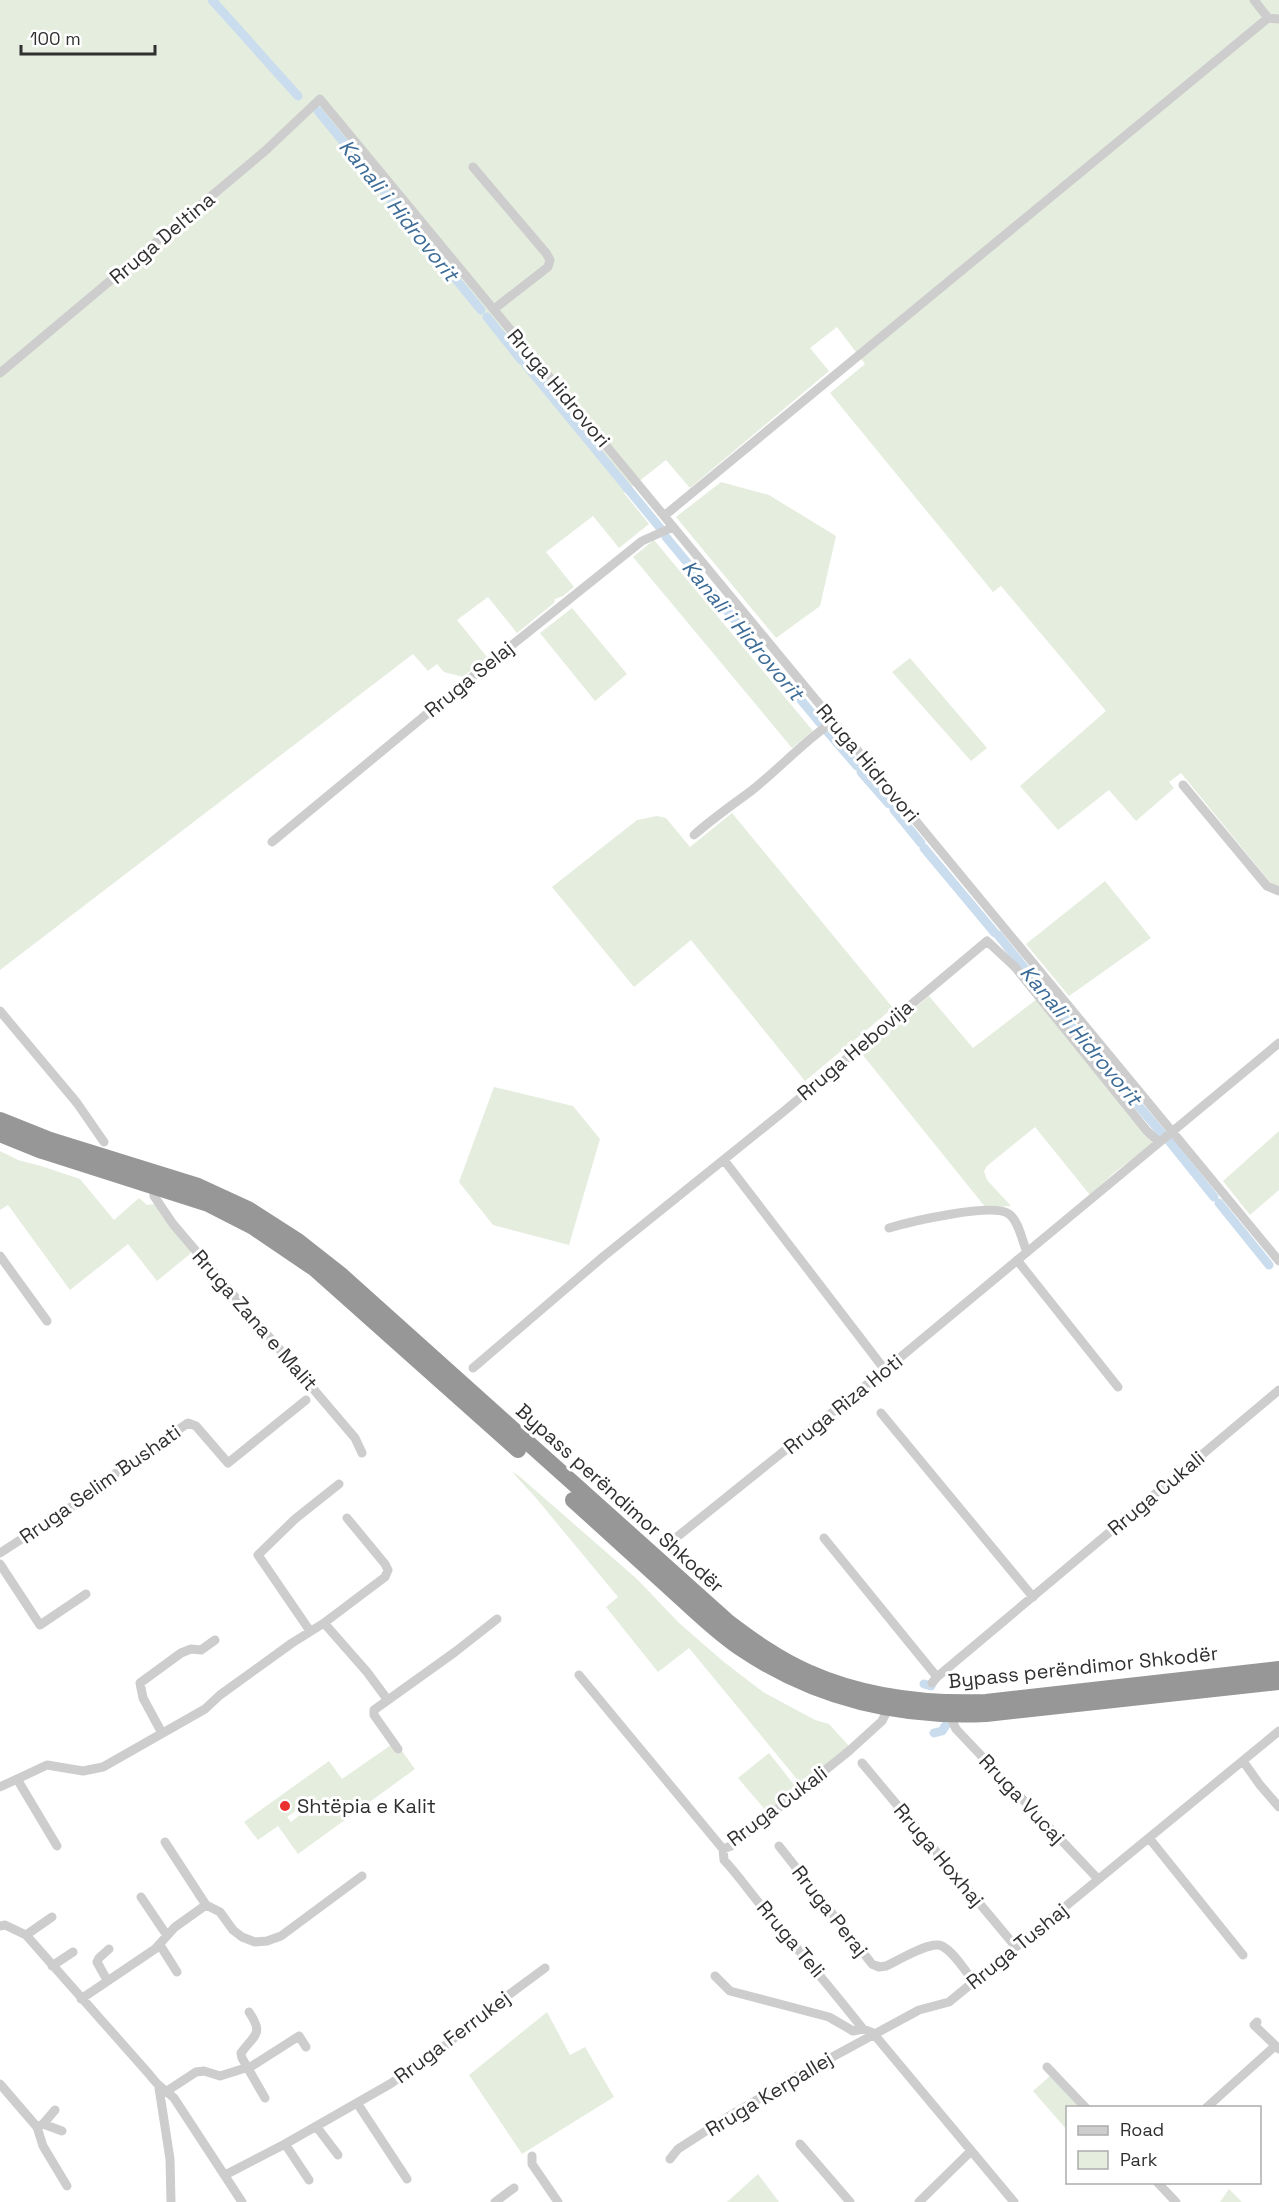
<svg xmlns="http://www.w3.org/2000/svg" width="1279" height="2202" font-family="'Space Grotesk',sans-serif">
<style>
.green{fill:#e5edde;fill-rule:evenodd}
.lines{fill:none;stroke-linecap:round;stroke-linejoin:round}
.canal{stroke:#caddee;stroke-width:9}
.street{stroke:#cdcdcd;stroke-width:9}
.highway{stroke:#979797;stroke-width:16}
.poi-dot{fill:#eb312f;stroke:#fff;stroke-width:2}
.labels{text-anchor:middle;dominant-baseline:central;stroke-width:6;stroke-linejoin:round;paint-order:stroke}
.street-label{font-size:20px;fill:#303030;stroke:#fff}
.poi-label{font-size:20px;fill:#303030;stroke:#fff;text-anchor:start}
.water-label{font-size:21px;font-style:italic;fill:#3b6b96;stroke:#fff}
</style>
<rect width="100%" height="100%" fill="#fff"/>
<path class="green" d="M0,0H1279V893L1181,773L1169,782L1174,788L1136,821L1109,790L1058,830L1020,786L1106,711L1001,586L993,592L830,393L865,364L837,327L810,348L829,371L690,488L666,460L624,493L649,524L619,548L593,516L546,552L574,587L563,596L555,599L554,603L517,633L488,597L457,620L487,657L463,677L444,672L437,664L428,671L413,654L0,970Z
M721,482L769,495L836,536L820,606L776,638L676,517Z
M654,540L813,731L792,748L633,557Z
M572,608L627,674L595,701L540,633Z
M910,658L987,748L971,761L892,672Z
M732,813L893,1008L805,1081L691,940L634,987L552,887L637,820L657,816L666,818L690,847Z
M1105,881L1151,938L1069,996L1026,944Z
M929,996L973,1048L1037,999L1154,1143L1115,1172L1090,1195L1035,1127L987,1166L984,1171L987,1180L1011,1206L986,1208L862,1054Z
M494,1087L573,1106L600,1139L569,1245L493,1225L459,1182Z
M1279,1131V1190L1250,1215L1223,1181Z
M0,1151L18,1160L41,1166L80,1179L114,1220L139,1198L147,1205L154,1204L191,1250L190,1254L157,1281L128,1244L70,1290L8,1205L0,1210Z
M512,1472L519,1476L637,1579L679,1623L724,1662L763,1692L815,1720L829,1724L849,1746L801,1784L689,1648L658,1672L606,1607L618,1597L536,1498Z
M391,1745L397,1754L402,1751L415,1769L298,1854L278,1826L258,1840L244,1822L329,1761L342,1779ZM307,1803L312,1809L308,1812L306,1810L291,1822L287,1817Z
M769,1753L795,1786L767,1812L738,1778Z
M547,2012L570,2055L585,2047L614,2097L522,2154L469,2075Z
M1050,2076L1081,2107L1068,2108L1067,2130L1033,2091Z
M758,2174L779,2202H727Z
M1229,2189L1242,2202H1220Z"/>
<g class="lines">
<path class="canal" d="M212,0L298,96
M318,111L481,310
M487,317L521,360
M526,365L661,529
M666,537L820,723
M827,731L857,766
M861,772L889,804
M894,810L921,843
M924,848L995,933
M998,935L1077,1033L1164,1136
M1169,1141L1214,1197
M1219,1203L1269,1265
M924,1684L931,1686
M934,1733L942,1731L946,1725"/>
<path class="street" d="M1254,0L1268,18L1279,19
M473,167L546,253L550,260L548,267L494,309
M0,373L265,151L320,99L1279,1261
M664,516L1268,18
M1183,785L1267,886L1279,891
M694,835C711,820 729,807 747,794C777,772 802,742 834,721
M272,842L451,694L642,541L673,527
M0,1011L77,1103L104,1142
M724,1160L885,1370
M154,1185V1196L173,1224L355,1438L362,1453
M889,1228C909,1222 993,1202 1009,1214C1019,1221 1022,1241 1027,1252
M0,1256L47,1321
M1017,1260L1118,1387
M473,1368L604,1256L783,1112L987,941L1015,967L1147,1131L1159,1142
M881,1413L1033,1597
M824,1538L937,1677
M667,1545L885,1370L1279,1043
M0,1553L94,1492L96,1487L188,1423L196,1426L228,1463L306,1400
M0,1564L40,1625L86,1594
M324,1623L367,1672L387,1699
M310,1631L258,1555L295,1519L339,1484
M579,1675L723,1849L731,1846L849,1751L882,1721L888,1709
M932,1683L937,1677L1279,1390
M950,1716L956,1729L1098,1879
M162,1733L143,1698L140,1683L181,1653L191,1649L201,1650L215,1640
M398,1749L374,1715V1710L455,1652L497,1619
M1243,1761L1260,1785L1279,1807
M862,1763L1016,1947
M17,1779L57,1846
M0,1787L47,1765L83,1771L103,1767L205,1709L220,1695L292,1643L324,1623L385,1577L388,1570L385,1564L347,1518
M1149,1838L1243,1955
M165,1842L206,1905L220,1912L233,1930L242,1937L255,1942L267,1941L281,1936L362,1876
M779,1846L872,1964L879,1967L886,1966C898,1961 930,1940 942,1946C955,1953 965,1971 974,1982
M723,1849L724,1860C739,1876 751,1894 765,1910C798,1950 831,1988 863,2029
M141,1897L166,1934
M0,1926L5,1925L26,1935L149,2074C159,2088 163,2088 174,2098L242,2202
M26,1935L52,1917
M160,1945L177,1972
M52,1966L73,1952
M715,1976L730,1991L829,2017L853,2031L863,2029L873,2033L1014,2202
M107,1980L97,1962L99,1958L109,1949
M81,1999L155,1949L175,1927L206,1905
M249,2012C264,2034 255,2034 241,2053L242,2058L265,2098
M1257,2022L1254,2025L1279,2049
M1047,2067L1086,2108
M0,2084L37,2127L43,2146L67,2186
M159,2088L170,2159L171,2202
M167,2091L196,2072L204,2071L220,2076L252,2066L299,2036L306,2047
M357,2103L407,2179
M1206,2108L1275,2046
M43,2124L62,2131
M316,2126L338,2155
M37,2127L43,2124L55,2110
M285,2144L309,2180
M800,2144L850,2202
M532,2156V2164L558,2202
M670,2159L678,2149L726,2118L801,2074L919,2010L949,2002L1279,1731
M225,2175L285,2144L390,2084L441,2049L484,2013L545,1968
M1157,2182L1176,2202
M495,2202L514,2188
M919,2202L971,2151"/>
<path class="highway" d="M0,1120L50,1140L198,1186L248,1209L298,1241L340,1274L727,1621C752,1640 778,1659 808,1672C864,1697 925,1704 986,1702L1279,1669
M0,1134L42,1151L208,1204L253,1227L315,1269L518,1450
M573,1500C605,1529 638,1559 671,1589C693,1609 715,1631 740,1648C814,1698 897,1718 986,1714L1279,1682"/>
</g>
<circle class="poi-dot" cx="285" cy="1806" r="6"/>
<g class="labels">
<g class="street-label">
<text transform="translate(162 238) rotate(-40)">Rruga Deltina</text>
<text transform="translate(559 388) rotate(50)">Rruga Hidrovori</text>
<text transform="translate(469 679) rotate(-39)">Rruga Selaj</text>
<text transform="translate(868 763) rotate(50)">Rruga Hidrovori</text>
<text transform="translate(855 1050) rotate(-40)">Rruga Hebovija</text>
<text transform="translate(255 1320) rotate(49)">Rruga Zana e Malit</text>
<text transform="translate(843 1404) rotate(-39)">Rruga Riza Hoti</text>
<text transform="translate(100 1484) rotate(-35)">Rruga Selim Bushati</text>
<text transform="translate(1156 1493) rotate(-40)">Rruga Cukali</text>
<text transform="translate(620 1498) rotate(42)">Bypass perëndimor Shkodër</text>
<text transform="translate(1083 1667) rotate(-6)">Bypass perëndimor Shkodër</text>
<text transform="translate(1022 1799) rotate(47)">Rruga Vucaj</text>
<text transform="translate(777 1806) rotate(-37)">Rruga Cukali</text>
<text transform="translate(939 1855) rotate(50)">Rruga Hoxhaj</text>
<text transform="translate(830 1911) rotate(52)">Rruga Peraj</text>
<text transform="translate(791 1939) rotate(50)">Rruga Teli</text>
<text transform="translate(1017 1946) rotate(-39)">Rruga Tushaj</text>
<text transform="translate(452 2037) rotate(-37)">Rruga Ferrukej</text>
<text transform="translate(769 2094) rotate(-31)">Rruga Kerpallej</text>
</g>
<g class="poi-label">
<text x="297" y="1806">Shtëpia e Kalit</text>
</g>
<g class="water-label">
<text transform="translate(399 210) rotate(51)">Kanali i Hidrovorit</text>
<text transform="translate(743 630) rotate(50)">Kanali i Hidrovorit</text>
<text transform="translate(1081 1035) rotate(50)">Kanali i Hidrovorit</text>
</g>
</g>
<rect x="1066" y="2106" width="195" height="78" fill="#ffffff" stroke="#acacac" stroke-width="1.5"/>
<rect x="1078" y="2126" width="30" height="9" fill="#cdcdcd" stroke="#acacac" stroke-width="1.5"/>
<text x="1120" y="2136" font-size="18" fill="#303030">Road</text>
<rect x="1078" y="2151" width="30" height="18" fill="#e5edde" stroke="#acacac" stroke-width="1.5"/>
<text x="1120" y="2166" font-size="18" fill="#303030">Park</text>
<path d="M21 45v9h134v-9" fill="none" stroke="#303030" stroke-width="3"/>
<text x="30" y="45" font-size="18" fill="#303030" stroke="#ffffff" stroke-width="4.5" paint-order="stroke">100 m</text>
</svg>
